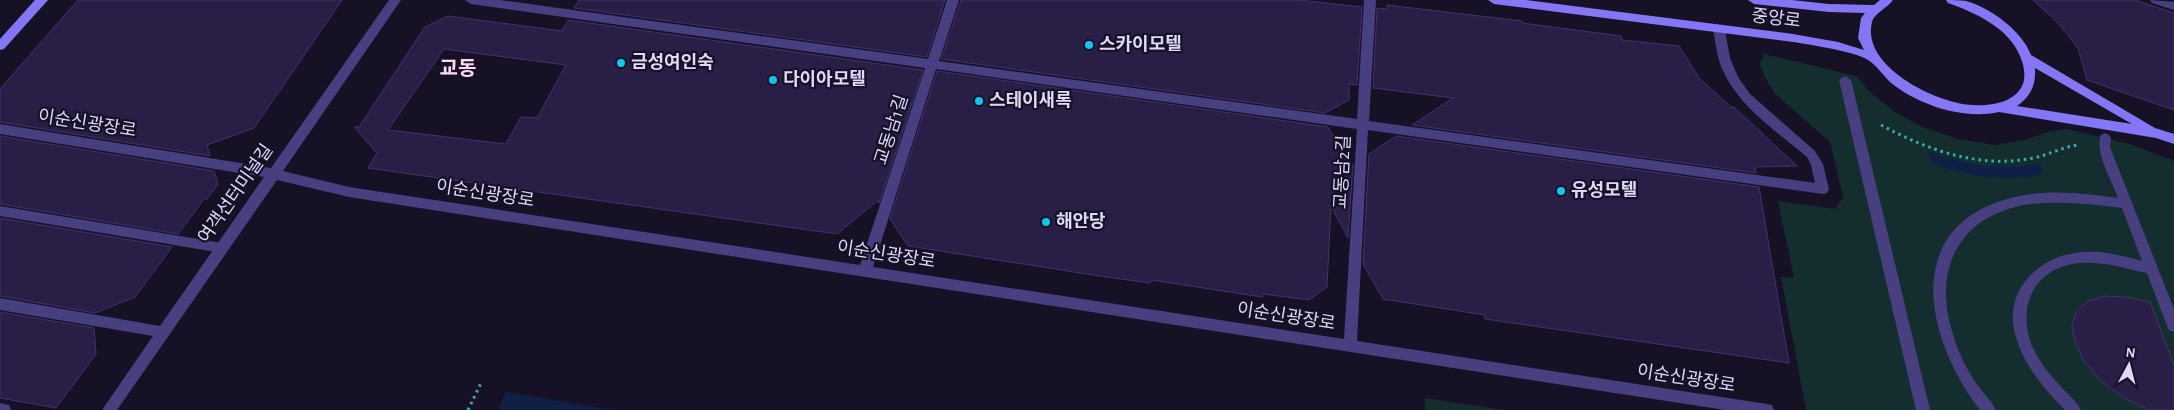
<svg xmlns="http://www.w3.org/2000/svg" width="2174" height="410" font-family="'Alegreya Sans','Noto Sans KR',sans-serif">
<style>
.green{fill:#142d2f}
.water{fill:#101f45}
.building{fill:#291e45;stroke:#43326f;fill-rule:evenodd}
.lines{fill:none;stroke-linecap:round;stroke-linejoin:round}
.path{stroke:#39acaf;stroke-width:3;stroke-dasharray:2.5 4;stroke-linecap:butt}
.lane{fill:#473f80;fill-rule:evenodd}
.street{fill:#473f80;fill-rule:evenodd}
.secondary{fill:#8476f5;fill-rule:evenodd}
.poi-dot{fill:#12c5ed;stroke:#161125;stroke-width:2}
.labels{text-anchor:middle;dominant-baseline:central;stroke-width:4.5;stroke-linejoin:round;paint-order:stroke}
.street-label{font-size:18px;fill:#dfd8fc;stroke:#161125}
.poi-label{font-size:18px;font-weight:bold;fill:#dfd8fc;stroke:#161125;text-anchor:start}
.quarter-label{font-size:20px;font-weight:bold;fill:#fcdaed;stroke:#161125}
</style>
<rect width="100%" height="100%" fill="#161125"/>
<path class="green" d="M1764,54L1856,76L1871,93L1895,112L1923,127L1958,139L1995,145L2024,140L2051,131L2067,129L2130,144L2174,161V410H1806L1781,277L1794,278L1778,201L1835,209L1843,197L1830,142L1775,94L1765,78L1760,64Z
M1425,398L1504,410H1425Z"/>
<path class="water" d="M1929,151C1965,166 2001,171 2040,163L2043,174C2006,182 1968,177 1932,163Z
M506,392L613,410H498Z"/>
<path class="building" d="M78,0H342L254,128L207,145L210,156L0,122V89Z
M579,0H945L927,57L574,8Z
M961,0H1299L1362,7L1357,85L1349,84V100L1325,113L941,59Z
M2033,0H2135L2174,13V110L2087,80L2078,48L2058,23Z
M1387,5L1522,21V23L1621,36L1622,40L1679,46L1699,78L1731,107H1734L1797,166L1755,167L1756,173L1412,125L1453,98L1373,88L1377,8L1387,9Z
M448,16L562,31L568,20L923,70L879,203L877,201L837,234L368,168L377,153L354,127H359L425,27ZM444,49L566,65L537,118L521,117L506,144L388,130Z
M937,71L1328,127L1350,166L1353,164L1348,238L1331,206L1327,287L1309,300L1263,294V297L1151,280L1150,283L1100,276L908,246L890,219Z
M0,136L214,171L218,184L207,199H204L178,234L0,204Z
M1396,136L1759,187L1789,363L1485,319V315L1383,299L1363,264L1369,154Z
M0,218L172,247L135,297L95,313L0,296Z
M2105,296L2125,297L2150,302L2174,365V410H2149L2122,397L2099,379L2084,361L2075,342L2072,325L2077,311L2088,301Z
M0,312L94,328L96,354L56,408L0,398Z"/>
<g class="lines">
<path class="path" d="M1881,125C1928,150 1979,169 2033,158C2049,155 2062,147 2078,145
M468,410L481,383"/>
<path class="lane" d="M0,206L222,243L227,244L228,248L227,252L222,253L0,216Z
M0,403L9,405L11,410H0Z"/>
<path class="street" d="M389,0H401L283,171L349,187L860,265L925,68L471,4L465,0H500L928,59L947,0H959L939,61L1357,119L1364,0H1376L1369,121L1815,183L1811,165L1807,157C1774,129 1730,101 1718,57C1716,48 1715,39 1713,30L1719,26L1725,30L1730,58L1738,77L1750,94L1815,151L1823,164L1829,189L1827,193L1823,194L1368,130L1357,341L1767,404L1772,405L1774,410H1725L349,197L277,180L117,410H102L153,336L0,310V298L160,326L264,177L0,134V124L271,168ZM936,69L1357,129L1344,339L873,267Z
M2150,0L2174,2V10L2152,3Z
M1845,76L1851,80L1930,410H1916L1839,80Z
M2105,133L2109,135L2111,138L2110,147L2174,309V332L2169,330L2167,326L2147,273C2125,268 2102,261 2079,263C2032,268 2015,310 2034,350C2041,365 2053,378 2064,390C2070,396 2077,402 2081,410H2065C2043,388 2023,364 2015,334C2003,288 2042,253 2086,252C2105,251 2124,256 2142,261L2122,208C2092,204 2061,201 2031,204C1962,213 1932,266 1952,331C1957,349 1965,367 1976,383C1982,392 1991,400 1996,410H1980C1925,338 1899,224 2015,197C2049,189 2084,193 2118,198C2112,182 2094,150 2101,135Z"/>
<path class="secondary" d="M35,0H48L4,49L0,50V39Z
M1488,0H1526L1793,34L1838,42L1864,50L1858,38L1861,18L1865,13L1829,12L1754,4L1748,0H1792L1829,4L1874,5L1880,0H1893C1888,8 1874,13 1872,22C1862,62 1921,94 1954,102C1987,111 2040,103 2020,56C2009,28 1974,12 1948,3L1946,0C1953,0 1960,0 1966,1C1991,8 2022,31 2031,55L2155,128L2174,134V144L2156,138L1999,112C1963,120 1918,105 1890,82C1883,75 1876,65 1868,60C1854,51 1811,45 1793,42L1494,4ZM2035,68L2132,124L2017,106C2031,96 2036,85 2035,68Z"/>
</g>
<g class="poi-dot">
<circle cx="1089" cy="45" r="5"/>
<circle cx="621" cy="63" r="5"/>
<circle cx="773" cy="80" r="5"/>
<circle cx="979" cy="101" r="5"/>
<circle cx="1561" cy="191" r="5"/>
<circle cx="1046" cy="222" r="5"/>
</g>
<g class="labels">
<g class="street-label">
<text transform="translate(1776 19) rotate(7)">중앙로</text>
<text transform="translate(87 124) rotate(9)">이순신광장로</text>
<text transform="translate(892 130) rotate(-72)">교동남1길</text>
<text transform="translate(1343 172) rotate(-87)">교동남2길</text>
<text transform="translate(236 194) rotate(-55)">여객선터미널길</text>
<text transform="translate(485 194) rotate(9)">이순신광장로</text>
<text transform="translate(886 255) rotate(9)">이순신광장로</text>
<text transform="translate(1286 317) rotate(9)">이순신광장로</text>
<text transform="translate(1686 379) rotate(9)">이순신광장로</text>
</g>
<g class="poi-label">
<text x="1099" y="45">스카이모텔</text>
<text x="631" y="63">금성여인숙</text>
<text x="783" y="80">다이아모텔</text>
<text x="989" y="101">스테이새록</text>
<text x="1571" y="191">유성모텔</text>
<text x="1056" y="222">해안당</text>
</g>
<g class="quarter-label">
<text x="458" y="69">교동</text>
</g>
</g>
<g transform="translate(2129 365) rotate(7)" stroke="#161125" stroke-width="4" paint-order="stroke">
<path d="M0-4L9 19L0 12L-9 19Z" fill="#dfd8fc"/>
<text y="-8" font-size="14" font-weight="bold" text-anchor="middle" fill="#dfd8fc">N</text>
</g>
</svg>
